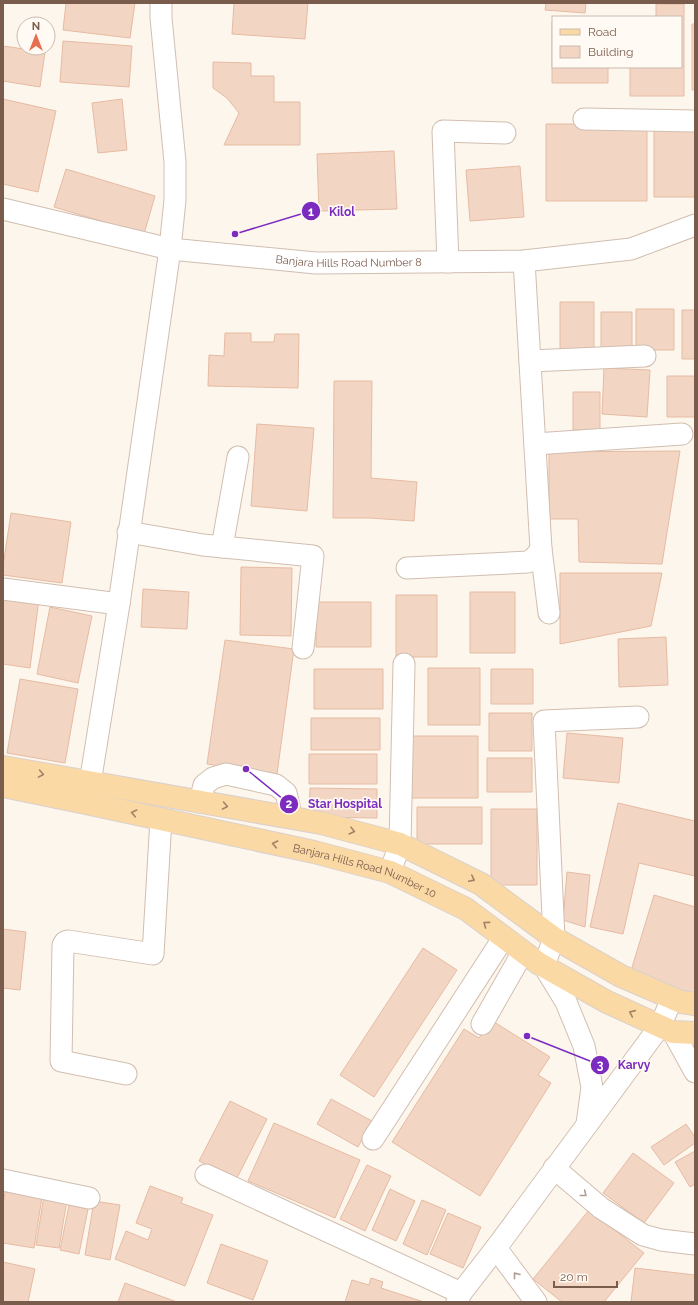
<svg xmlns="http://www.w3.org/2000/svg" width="698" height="1305" font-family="Raleway,sans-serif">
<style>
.building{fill:#f3d5c3;stroke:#e6bba3}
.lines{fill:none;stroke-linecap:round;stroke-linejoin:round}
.minor-casing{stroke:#d1beb0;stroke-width:23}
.major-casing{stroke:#dad1cd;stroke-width:24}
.minor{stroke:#fff;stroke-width:21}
.major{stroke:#fbd9a5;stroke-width:22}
.oneway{stroke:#a18267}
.oneway2{stroke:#af9d94}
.labels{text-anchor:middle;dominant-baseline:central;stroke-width:3.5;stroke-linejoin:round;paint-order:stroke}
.street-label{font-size:11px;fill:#7a5c4d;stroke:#fffaf3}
.leader{fill:none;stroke:#7b2cbf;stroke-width:1.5}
.callout-dot{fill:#7b2cbf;stroke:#fffaf3;stroke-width:1.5}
.mark-label{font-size:12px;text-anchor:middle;font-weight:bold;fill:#fff}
.callout-label{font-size:12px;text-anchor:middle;font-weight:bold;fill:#7b2cbf;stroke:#fffaf3;stroke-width:3.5;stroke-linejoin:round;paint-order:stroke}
</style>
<rect width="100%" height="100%" fill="#fdf6ec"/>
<path class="building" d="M66,3H135L130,38L63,30Z
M234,3H308L305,39L232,34Z
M546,3H586L585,13L545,10Z
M656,4H684V96H630V67H681V17H656Z
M552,22H553V67H608V83H552Z
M692,24H695V90H692Z
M63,41L132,46L129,87L60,82Z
M3,46L45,52L40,87L3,81Z
M213,62L251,63V76H274V102H300V145H224L239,113L227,98L213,88Z
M3,99L56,111L38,192L3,184Z
M122,99L127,150L98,153L92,103Z
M546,124H647V201H546Z
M654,125H695V197H654Z
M394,151L397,209L319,211L317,154Z
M520,166L524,217L470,221L466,170Z
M66,169L155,196L144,234L54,207Z
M560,302H594V349H560Z
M636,309H674V350H636Z
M682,310H695V359H682Z
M601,312H632V348H601Z
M225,333H251V342H274L275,334H299L298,388L208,386L209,355L224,356Z
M604,368L650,370L647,417L602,414Z
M667,376H695V417H667Z
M334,381H372L371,478L417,482L414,521L370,518H333Z
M573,392H600V430H573Z
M257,424L314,428L307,511L251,506Z
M680,451L662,564L579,562L578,519H549V452Z
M11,513L71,522L62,583L3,575V566Z
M241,567L292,568L291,636L240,635Z
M560,573H662L651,626L560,644Z
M143,589L189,592L187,629L141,627Z
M470,592H515V653H470Z
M3,594L39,599L30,668L3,664Z
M396,595H437V657H396Z
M316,602H371V647H316Z
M50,607L92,616L78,683L37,674Z
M666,637L668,685L619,687L618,639Z
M225,640L294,649L277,774L207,764Z
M428,668H480V725H428Z
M314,669H383V709H314Z
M491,669H533V704H491Z
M20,679L78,689L65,763L7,753Z
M489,713H532V751H489Z
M311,718H380V750H311Z
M567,733L623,738L619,783L563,778Z
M409,736H478V798H409Z
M309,754H377V784H309Z
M487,758H532V792H487Z
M310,788L377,789V818L309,817Z
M618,803L695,821V876L639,863L623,934L590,927Z
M417,807H482V844H417Z
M491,809H537V885H491Z
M567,872L590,875L585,927L563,920Z
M654,895L695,907V994L630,974Z
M3,929L26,932L20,990L3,988Z
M423,948L457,970L374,1097L340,1075Z
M491,1020L550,1057L538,1075L551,1083L480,1196L392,1142L464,1029L479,1038Z
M331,1099L372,1121L358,1147L317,1124Z
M230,1101L267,1119L236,1180L199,1161Z
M274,1123L360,1160L335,1218L248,1181Z
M686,1124L695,1137V1143L664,1165L651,1147Z
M695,1151V1184L690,1187L675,1162Z
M633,1153L674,1183L644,1223L603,1193Z
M367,1165L391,1176L365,1231L340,1219Z
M150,1186L183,1198L181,1203L213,1215L185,1286L115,1259L126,1231L148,1240L152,1229L136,1223Z
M390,1189L415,1201L396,1241L372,1230Z
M5,1192L42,1197L34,1248L3,1243V1205Z
M44,1196L67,1200L59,1248L36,1245Z
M422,1200L446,1210L427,1255L403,1244Z
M94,1201L120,1205L110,1260L85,1255Z
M69,1205L88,1209L79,1254L60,1250Z
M589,1210L644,1253L604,1302H562L533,1279Z
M448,1213L481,1227L463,1268L430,1254Z
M221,1244L268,1261L253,1300L207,1283Z
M3,1262L35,1269L28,1302H3Z
M635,1268L695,1275V1302H631Z
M371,1278L383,1282L381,1288L424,1302H345L352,1280L369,1285Z
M125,1283L177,1302H118Z"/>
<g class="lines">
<g class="minor-casing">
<g id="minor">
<path d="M584,119L695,121"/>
<path id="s1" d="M3,209L170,249L316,263L524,261L631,249L695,225"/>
<path d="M524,261L541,549L549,613"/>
<path d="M448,262L443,131L505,133"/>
<path d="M530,361L645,356"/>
<path d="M535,444L682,434"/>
<path d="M128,532L203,545L313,556L303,648"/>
<path d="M222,547L238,457"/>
<path d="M407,568L528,562L535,557L541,549"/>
<path d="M3,589L119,604"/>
<path d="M90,783L119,604L170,249L175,200V162L161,18V3"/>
<path d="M200,802L204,785L213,778L226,774L276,785L286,793L289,805L290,817"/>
<path d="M390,872L400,844L404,664"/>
<path d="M482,1024L523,952"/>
<path d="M673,1032L695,1072"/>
<path d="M126,1074L61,1061L63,945L65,942L68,941L153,954L161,819"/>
<path d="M587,1124L592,1087L584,1046L566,1002L544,966L554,938L544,721L638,717"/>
<path d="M373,1139L504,937"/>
<path d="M554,1168L601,1208L643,1235L661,1240L695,1244"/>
<path d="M206,1175L461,1293"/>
<path d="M3,1180L89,1198"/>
<path d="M496,1248L536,1302"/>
<path d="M457,1302L461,1293L496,1248L660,1026L672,999"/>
</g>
</g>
<g class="major-casing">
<g id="major">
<path d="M3,767L321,823L400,844L481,884L554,938L621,976L681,1002L695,1004"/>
<path id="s2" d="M3,786L86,803L314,852L390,872L466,909L538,963L607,1002L673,1032L695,1033"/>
</g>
</g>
<use href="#minor" class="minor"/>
<use href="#major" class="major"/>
</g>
<defs><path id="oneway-chevron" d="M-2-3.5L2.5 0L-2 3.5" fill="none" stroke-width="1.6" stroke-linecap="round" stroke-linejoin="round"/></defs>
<g class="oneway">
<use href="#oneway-chevron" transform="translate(41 774) rotate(10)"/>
<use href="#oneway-chevron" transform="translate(225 806) rotate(10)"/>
<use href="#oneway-chevron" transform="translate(134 813) rotate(-168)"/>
<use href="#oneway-chevron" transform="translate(352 831) rotate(14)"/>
<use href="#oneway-chevron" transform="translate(275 844) rotate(-168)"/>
<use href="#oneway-chevron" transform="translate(472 879) rotate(26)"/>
<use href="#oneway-chevron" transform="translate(486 924) rotate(-144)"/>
<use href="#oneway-chevron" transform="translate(632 1013) rotate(-156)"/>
</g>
<g class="oneway2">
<use href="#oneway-chevron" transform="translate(584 1194) rotate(39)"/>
<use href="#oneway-chevron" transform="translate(516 1275) rotate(-128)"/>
</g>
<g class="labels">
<g class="street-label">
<text stroke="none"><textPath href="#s1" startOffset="351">Banjara Hills Road Number 8</textPath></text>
<text stroke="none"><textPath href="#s2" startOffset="372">Banjara Hills Road Number 10</textPath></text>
</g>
</g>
<path class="leader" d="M235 234L311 211M246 769L289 804M527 1036L600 1065"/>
<g class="callout-dot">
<circle cx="235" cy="234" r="4"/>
<circle cx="246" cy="769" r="4"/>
<circle cx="527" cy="1036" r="4"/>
<circle cx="311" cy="211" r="10"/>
<circle cx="289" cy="804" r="10"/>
<circle cx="600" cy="1065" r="10"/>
</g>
<g class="mark-label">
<text x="311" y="216">1</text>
<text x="289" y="808">2</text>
<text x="600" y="1069">3</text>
</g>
<g class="callout-label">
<text x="342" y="216">Kilol</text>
<text x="345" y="808">Star Hospital</text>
<text x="634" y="1069">Karvy</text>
</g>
<rect width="698" height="1305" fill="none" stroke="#7a5c4d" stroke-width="8"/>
<rect x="552" y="16" width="130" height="52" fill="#fffaf3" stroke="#cabbb1"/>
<rect x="560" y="29" width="20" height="6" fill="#fbd9a5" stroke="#cabbb1"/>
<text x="588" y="36" font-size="12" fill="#7a5c4d">Road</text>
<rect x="560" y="46" width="20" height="12" fill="#f3d5c3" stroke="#cabbb1"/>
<text x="588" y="56" font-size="12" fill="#7a5c4d">Building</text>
<g transform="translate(36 36)"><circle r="19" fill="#fffaf3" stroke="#cabbb1"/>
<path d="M0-3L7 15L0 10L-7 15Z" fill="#e76f51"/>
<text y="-6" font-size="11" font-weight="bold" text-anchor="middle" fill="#7a5c4d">N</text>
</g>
<path d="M554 1281v6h63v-6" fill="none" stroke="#7a5c4d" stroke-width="2"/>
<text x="560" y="1281" font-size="12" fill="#7a5c4d" stroke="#fffaf3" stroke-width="3" paint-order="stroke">20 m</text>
</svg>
